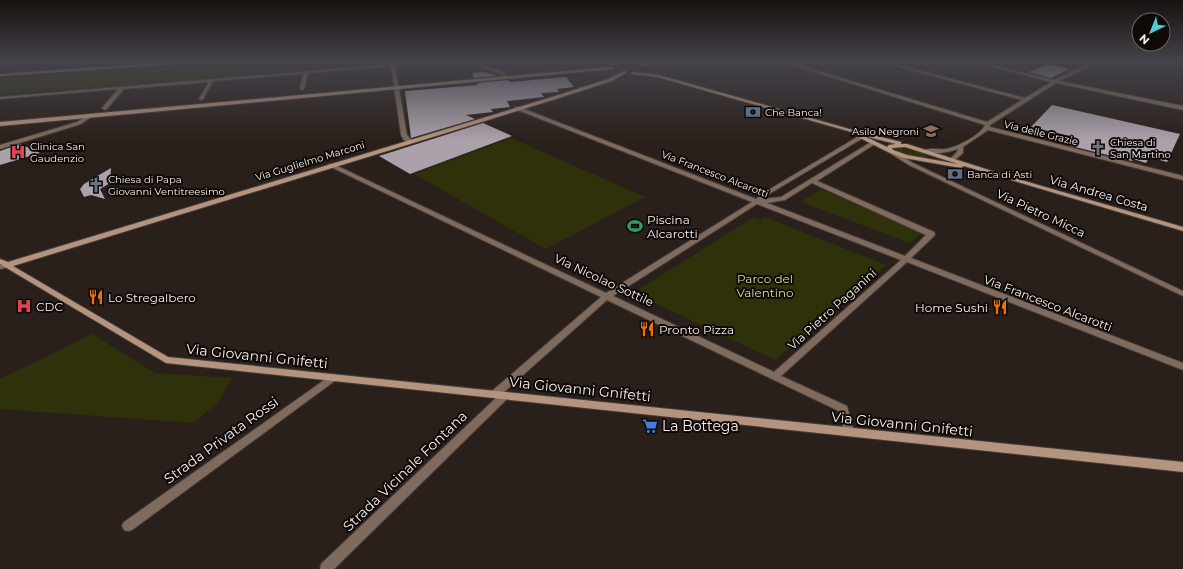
<svg xmlns="http://www.w3.org/2000/svg" width="1183" height="569" font-family="Montserrat,sans-serif">
<style>
.green{fill:#2e310a}
.building{fill:#aba1ab}
.lines{fill:none;stroke-linecap:round;stroke-linejoin:round}
.street-casing{stroke:#463d38;stroke-width:2}
.secondary-casing{stroke:#463d38;stroke-width:2}
.street{fill:#7e6b5d;fill-rule:evenodd}
.secondary{fill:#b4947e;fill-rule:evenodd}
.labels{text-anchor:middle;dominant-baseline:central;stroke-width:4;stroke-linejoin:round;paint-order:stroke}
.far-poi-label{font-size:10px;fill:#f5eeea;stroke:#0f0a08;text-anchor:start}
.far-street-label{font-size:10px;fill:#f5eeea;stroke:#0f0a08}
.street-label{font-size:12px;fill:#f5eeea;stroke:#0f0a08}
.poi-label{font-size:12px;fill:#f5eeea;stroke:#0f0a08;text-anchor:start}
.park-label{font-size:12px;fill:#d5de8e;stroke:#0f0a08}
.near-street-label{font-size:14px;fill:#f5eeea;stroke:#0f0a08}
.near-poi-label{font-size:14px;fill:#f5eeea;stroke:#0f0a08;text-anchor:start}
</style>
<rect width="100%" height="100%" fill="#2a201b"/>
<path class="green" d="M258,61H312L299,71L0,95V78Z
M511,138L645,197L546,249L414,174Z
M900,148L922,153L928,157C918,159 903,156 896,150Z
M821,189L921,233L910,243L801,202Z
M754,217L760,220L765,217L886,265L775,360L644,298L638,290Z
M92,334L155,373L232,378L219,401L194,423L0,409V379Z"/>
<path class="building" d="M1047,64L1069,69L1051,78L1029,72Z
M485,72L496,76L474,78L472,73Z
M566,77L574,87L557,89L559,92L541,93L544,97L507,101L510,107L491,109L493,112L466,115L475,119L411,138L405,91L478,85L477,83L507,80L511,82Z
M1052,105L1180,134L1167,162L1149,157L1146,163L1133,159L1132,161L1067,145L1074,137L1031,127Z
M483,123L512,136L410,174L379,156Z
M20,144L40,153L0,165V151Z
M111,168L110,183L100,189L105,199L91,195L84,197L80,189L84,184Z"/>
<g class="lines">
<g class="street-casing">
<path id="street" d="M21,61H31L0,66V64Z
M411,61H421L395,66L407,135L413,142L410,144L404,140L401,135L391,66L308,73L304,89L302,90L300,89L303,74L213,81L203,99L201,100L199,99L209,82L124,89L107,109L105,110L102,108L118,89L0,99V97L393,64Z
M465,61H471L504,72L507,77L503,78L500,74Z
M779,61H785L987,122L1022,100L877,61H883L1025,98L1051,82L969,61H976L1054,80L1095,61H1100L1059,81L1183,106V110L1056,83L990,125V127L1183,176V180L988,130L963,147V153L955,160H951L950,159L957,152L958,149C949,152 931,156 923,151C929,147 938,150 945,149C956,148 981,135 985,125Z
M1178,61H1183V63Z
M515,107H519L756,199L765,192L859,136H863V138L769,194L763,199L781,197L871,142H875V144L817,181L934,232L935,234L934,236L911,258L1183,363V370L907,262L781,376L847,406L854,432L853,435L849,436L845,435L844,432L839,411L607,300L504,392H508L510,395L508,398L334,569H320L321,564L497,397H492L490,394L492,391L601,297L329,166V164H333L606,293L752,202L515,109ZM812,183L926,235L905,256L767,203L785,200ZM757,204L901,260L774,372L613,296Z
M89,114L94,115L81,124L0,149V145L77,122Z
M890,149L913,163L1183,291V296L909,165L888,152V150Z
M7,263H10L11,265L10,267L0,269V265Z
M333,375L336,376L338,378L336,380L132,530L128,531L124,530L122,526L124,522L330,376Z"/>
</g>
<g class="secondary-casing">
<path id="secondary" d="M189,61H208L206,62L0,76V74Z
M618,61H625L611,65L609,64Z
M630,61L641,62L681,61L679,62L647,64L648,65L646,66Z
M611,67H613V69L0,126V122Z
M624,71H626V73L612,81L556,99L13,266L168,357L1183,462V472L166,363L0,264V259L8,262L552,97L608,79Z
M633,72L659,75L853,130L901,142V144H907L1011,177L1183,227V231L964,166L961,168L904,158L888,152L860,138L859,137L862,135L657,77L631,74V73ZM864,136L896,144L889,145L887,147ZM905,147L958,164L907,155L893,150L892,148Z"/>
</g>
<use href="#street" class="street"/>
<use href="#secondary" class="secondary"/>
</g>
<linearGradient id="sky" x2="0" y2="1"><stop stop-color="#17120f"/><stop offset="0.43" stop-color="#44424a"/><stop offset="1" stop-color="#44424a" stop-opacity="0"/></linearGradient>
<rect width="1183" height="141" fill="url(#sky)"/>
<defs>
<g id="bank-bare" transform="scale(1.2)"><path d="M-6-4H6V4H-6ZM0-2.3a2.3 2.3 0 1 0 0 4.6a2.3 2.3 0 1 0 0-4.6Z" fill="#5c6f8a" stroke="#0f0a08" stroke-width="2.5" paint-order="stroke"/></g>
<g id="school-bare" transform="scale(1.2)"><path d="M0-5L7-2L0 1L-7-2ZM-4 1L0 2.5L4 1V4Q0 6-4 4Z" fill="#8d6e63" stroke="#0f0a08" stroke-width="2.5" paint-order="stroke"/></g>
<g id="church-bare" transform="scale(1.2)"><path d="M-1.2-6h2.4v3.5h3.3v2.4h-3.3V6h-2.4V-.1h-3.3v-2.4h3.3Z" fill="#6b7280" stroke="#0f0a08" stroke-width="2.5" paint-order="stroke"/></g>
<g id="hospital-bare" transform="scale(1.2)"><path d="M-5-5h3v3.5h4V-5h3V5h-3V1.5h-4V5h-3Z" fill="#e0444e" stroke="#0f0a08" stroke-width="2.5" paint-order="stroke"/></g>
<g id="stadium-bare" transform="scale(1.2)"><path d="M0-5a6.5 5 0 1 0 0 10a6.5 5 0 1 0 0-10ZM-3.5-1.8h7v3.6h-7Z" fill="#2e9e5b" stroke="#0f0a08" stroke-width="2.5" paint-order="stroke"/></g>
<g id="restaurant-bare" transform="scale(1.2)"><path d="M-5-6h1v4h1v-4h1v4h1v-4h1v5L-1.5 .5V6h-2V.5L-5-1ZM5-6V6H3V1.5H1.5Q1.5-4 5-6Z" fill="#e8710a" stroke="#0f0a08" stroke-width="2.5" paint-order="stroke"/></g>
<g id="supermarket-bare" transform="scale(1.2)"><path d="M-6-5.5h2.5l.6 2H6L4.5 2H-2.5L-4.4-4H-6ZM-1.5 3.2a1.3 1.3 0 1 0 .1 0ZM3 3.2a1.3 1.3 0 1 0 .1 0Z" fill="#3f7fe0" stroke="#0f0a08" stroke-width="2.5" paint-order="stroke"/></g>
</defs>
<g fill-rule="evenodd">
<use href="#bank-bare" x="753" y="112"/>
<use href="#school-bare" x="931" y="131"/>
<use href="#church-bare" x="1098" y="148"/>
<use href="#hospital-bare" x="18" y="152"/>
<use href="#bank-bare" x="955" y="174"/>
<use href="#church-bare" x="96" y="185"/>
<use href="#stadium-bare" x="635" y="226"/>
<use href="#restaurant-bare" x="96" y="297"/>
<use href="#hospital-bare" x="24" y="306"/>
<use href="#restaurant-bare" x="1000" y="307"/>
<use href="#restaurant-bare" x="647" y="329"/>
<use href="#supermarket-bare" x="650" y="426"/>
</g>
<g class="labels">
<g class="far-poi-label">
<text x="765" y="112">Che Banca!</text>
<text x="919" y="131" text-anchor="end">Asilo Negroni</text>
<text x="1110" y="142">Chiesa di<tspan x="1110" dy="12">San Martino</tspan></text>
<text x="30" y="146">Clinica San<tspan x="30" dy="12">Gaudenzio</tspan></text>
<text x="967" y="174">Banca di Asti</text>
<text x="108" y="179">Chiesa di Papa<tspan x="108" dy="12">Giovanni Ventitreesimo</tspan></text>
</g>
<g class="far-street-label">
<text transform="translate(1041 133) rotate(14)">Via delle Grazie</text>
<text transform="translate(310 161) rotate(-17)">Via Guglielmo Marconi</text>
<text transform="translate(715 174) rotate(21)">Via Francesco Alcarotti</text>
</g>
<g class="street-label">
<text transform="translate(1099 193) rotate(16)">Via Andrea Costa</text>
<text transform="translate(1041 213) rotate(25)">Via Pietro Micca</text>
<text transform="translate(604 280) rotate(25)">Via Nicolao Sottile</text>
<text transform="translate(1048 303) rotate(21)">Via Francesco Alcarotti</text>
<text transform="translate(832 309) rotate(-42)">Via Pietro Paganini</text>
</g>
<g class="poi-label">
<text x="647" y="219">Piscina<tspan x="647" dy="14">Alcarotti</tspan></text>
<text x="108" y="297">Lo Stregalbero</text>
<text x="36" y="306">CDC</text>
<text x="988" y="307" text-anchor="end">Home Sushi</text>
<text x="659" y="329">Pronto Pizza</text>
</g>
<g class="park-label">
<text x="765" y="278">Parco del<tspan x="765" dy="14">Valentino</tspan></text>
</g>
<g class="near-street-label">
<text transform="translate(257 356) rotate(6)">Via Giovanni Gnifetti</text>
<text transform="translate(580 389) rotate(6)">Via Giovanni Gnifetti</text>
<text transform="translate(902 424) rotate(6)">Via Giovanni Gnifetti</text>
<text transform="translate(221 440) rotate(-36)">Strada Privata Rossi</text>
<text transform="translate(405 471) rotate(-44)">Strada Vicinale Fontana</text>
</g>
<g class="near-poi-label">
<text x="662" y="426">La Bottega</text>
</g>
</g>
<g transform="translate(1151 32) rotate(223)"><circle r="19" fill="#0f0a08" stroke="#6b6562"/>
<path d="M0-3L7 15L0 10L-7 15Z" fill="#51ccd4"/>
<text y="-6" font-size="11" font-weight="bold" text-anchor="middle" fill="#f5eeea">N</text>
</g>
</svg>
